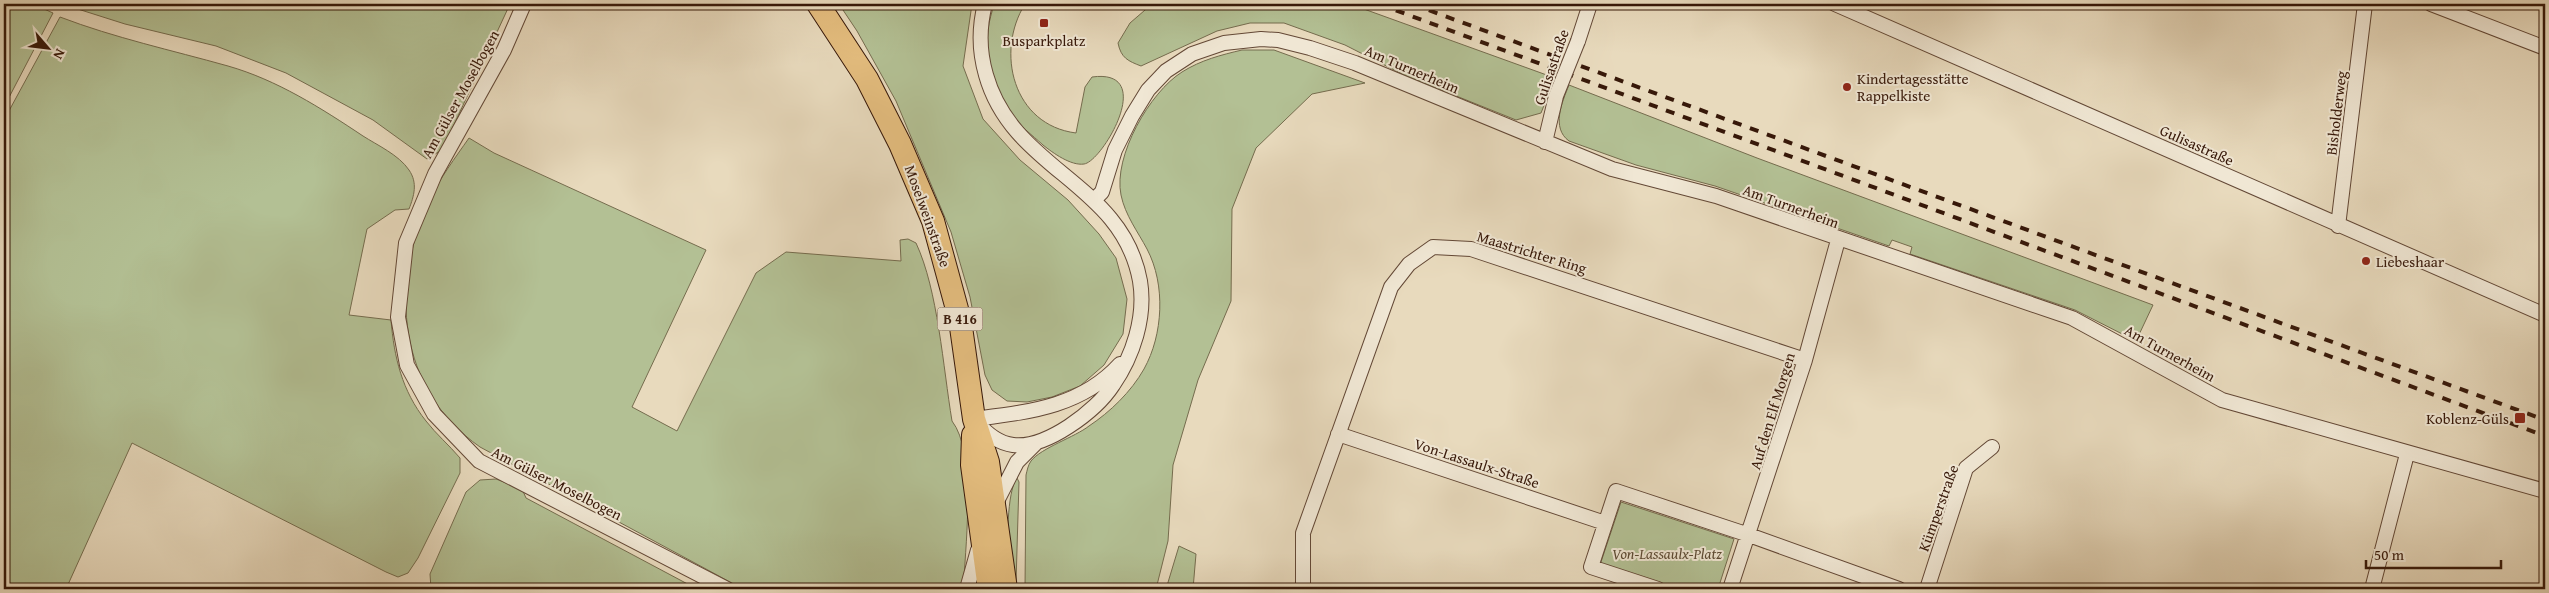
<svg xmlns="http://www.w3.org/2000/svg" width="2549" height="593" font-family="'Gentium Book Plus',serif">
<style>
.green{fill:#b3c094;stroke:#756c4e}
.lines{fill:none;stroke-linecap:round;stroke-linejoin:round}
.street-casing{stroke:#634836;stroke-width:16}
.primary-casing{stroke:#371809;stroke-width:24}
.street{stroke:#f0e7d4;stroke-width:14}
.primary{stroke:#e4bd7e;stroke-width:22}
.rail{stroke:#371809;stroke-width:4;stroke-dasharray:9 9;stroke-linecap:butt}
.street-bridge-casing{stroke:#634836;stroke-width:16;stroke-linecap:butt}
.street-bridge{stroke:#f0e7d4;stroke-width:14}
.poi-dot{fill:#8f2418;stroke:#f0e7d4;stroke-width:2}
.labels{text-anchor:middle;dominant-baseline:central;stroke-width:4;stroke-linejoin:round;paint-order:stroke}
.shield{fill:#f0e7d4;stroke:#6e5646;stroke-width:1}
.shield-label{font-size:14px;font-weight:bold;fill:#371809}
.poi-label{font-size:15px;fill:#371809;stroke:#f0e7d4;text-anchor:start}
.street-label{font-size:15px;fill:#371809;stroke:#f0e7d4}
.park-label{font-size:15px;font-style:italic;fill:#5c4a33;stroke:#f0e7d4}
</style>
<rect width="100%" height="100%" fill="#e8dabd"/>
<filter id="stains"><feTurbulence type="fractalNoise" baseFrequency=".004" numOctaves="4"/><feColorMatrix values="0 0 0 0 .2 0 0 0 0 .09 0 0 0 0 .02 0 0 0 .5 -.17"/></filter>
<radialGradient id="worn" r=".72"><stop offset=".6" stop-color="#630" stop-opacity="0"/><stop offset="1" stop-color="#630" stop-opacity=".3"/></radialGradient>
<path class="green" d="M4,4H33L53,13L4,107Z
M62,4H510L452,129L440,151L427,159L373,120L286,73L216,46L125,24Z
M839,4H972L963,66L983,119L1020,160L1068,200L1099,234L1116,258L1127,299L1123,334L1104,365L1080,386L1052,397L1027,402L1007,401L992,390L985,375L970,297L951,232L896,101L857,31Z
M994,4H1025C995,52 1013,125 1076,133L1085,87L1092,77C1158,68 1102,162 1084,164C1071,166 1053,153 1043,145C1032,135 1019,125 1010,114C993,93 985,56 988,30C989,21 992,12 994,4Z
M1152,4H1350L1555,78L1541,113L1516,120L1404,75L1345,45L1284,23H1250L1217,31L1141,66C1128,61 1121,58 1118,43L1130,23Z
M60,17C115,38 171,50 228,66C277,80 321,108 363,136C377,145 399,155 409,170C418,183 414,196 409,209L395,210L367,229L349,315L391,320C394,357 402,391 426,421C436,434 449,445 460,458V473L418,558L408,573L398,577L386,572L132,443L66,589H4V120Z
M1242,50H1274L1365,83L1312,94L1256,148L1232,209L1231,301L1198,380L1173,465L1168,541L1156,589H1025L1026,475C1027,471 1028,465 1031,461C1041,448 1075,437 1089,426C1110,412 1131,392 1144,369C1163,335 1166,285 1147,249C1138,232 1125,215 1121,195C1113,156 1150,92 1182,72C1201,60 1221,55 1242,50Z
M1569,85L1757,158L2153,305L2136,341L2075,310L1910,254L1912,247L1892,240L1889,246L1715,186L1636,165L1569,141C1551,128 1562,102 1569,85Z
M469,138L494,153L706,250L632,407L677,431L756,273L786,252L901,261L900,240L908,239L916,243C938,290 943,367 952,421C976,452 966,539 964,579L960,589H743L480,447C397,389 389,286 430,199C440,178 455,158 469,138Z
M1017,478L1019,482L1016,583C1014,577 1011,570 1010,564C1006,548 1007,490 1017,478Z
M496,479L522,489L526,498L697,589H431L430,574L466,492L480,480Z
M1621,502L1734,539L1718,589H1665L1599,568Z
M1179,546L1196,554L1193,589H1166Z"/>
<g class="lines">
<g class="street-casing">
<path id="street" d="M524,4L504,50L435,174L406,243L398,317L407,365L434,414L479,461L727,589
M1835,4L2545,315
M2431,4L2545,48
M1578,41L1590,4
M1545,142L1556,96
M1094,200L1102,192L1115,150L1132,116L1148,90L1166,71L1192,54L1224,43L1261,39L1278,40L1310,48L1355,63L1612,169L1716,196L2072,318L2222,400L2545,491
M2338,226L2365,4
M974,419C1029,412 1081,407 1120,364
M978,423C987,434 998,443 1013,445C1046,449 1096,411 1113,385C1133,356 1146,317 1140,281C1122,182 1013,171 986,75C979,51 979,27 985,4
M1338,434L1605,523
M995,505L1017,462L1036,443
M967,589L978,550
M1303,589V533L1391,287L1409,264L1433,247L1471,249L1805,360
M1658,589L1591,567L1616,491L1749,535L1899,589
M1730,589L1805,360L1838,240
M1927,589L1966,468L1992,447
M2372,589L2407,454"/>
</g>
<g class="primary-casing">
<path id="primary" d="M818,4L867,79L900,144L933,221L960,320L974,419L988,462L1006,589
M973,435L972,465L989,589"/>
</g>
<use href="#street" class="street"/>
<use href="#primary" class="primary"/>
<path class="rail" d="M1379,4L2545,436
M1412,4L2545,420"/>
<g class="street-bridge-casing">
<path id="street-bridge" d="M1556,96L1578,41"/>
</g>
<use href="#street-bridge" class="street-bridge"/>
</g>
<g class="poi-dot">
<rect x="1039" y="18" width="10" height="10" rx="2.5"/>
<circle cx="1847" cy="87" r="5"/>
<circle cx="2366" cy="261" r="5"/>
<rect x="2514" y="412" width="12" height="12" rx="2.5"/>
</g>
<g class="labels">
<rect class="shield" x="937.5" y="307.5" width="45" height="23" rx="4"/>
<g class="shield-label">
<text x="960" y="319">B 416</text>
</g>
<g class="poi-label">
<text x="1044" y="40" text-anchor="middle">Busparkplatz</text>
<text x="1857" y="78">Kindertagesstätte<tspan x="1857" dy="17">Rappelkiste</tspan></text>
<text x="2376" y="261">Liebeshaar</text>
<text x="2509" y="418" text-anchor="end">Koblenz-Güls</text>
</g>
<g class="street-label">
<text transform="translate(1551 67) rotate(-71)">Gulisastraße</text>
<text transform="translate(1412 69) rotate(23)">Am Turnerheim</text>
<text transform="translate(460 94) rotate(-61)">Am Gülser Moselbogen</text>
<text transform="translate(2336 113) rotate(-83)">Bisholderweg</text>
<text transform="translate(2197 145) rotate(24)">Gulisastraße</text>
<text transform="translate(1791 206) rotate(20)">Am Turnerheim</text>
<text transform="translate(928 216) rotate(70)">Moselweinstraße</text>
<text transform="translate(1532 252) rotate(17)">Maastrichter Ring</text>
<text transform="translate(2170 353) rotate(29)">Am Turnerheim</text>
<text transform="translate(1772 411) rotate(-73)">Auf den Elf Morgen</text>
<text transform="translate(1477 463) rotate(18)">Von-Lassaulx-Straße</text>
<text transform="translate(557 483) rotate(27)">Am Gülser Moselbogen</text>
<text transform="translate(1938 508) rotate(-70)">Kümperstraße</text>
</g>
<g class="park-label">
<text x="1667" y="553">Von-Lassaulx-Platz</text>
</g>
</g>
<rect width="2549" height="593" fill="none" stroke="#e8dabd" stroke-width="20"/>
<rect x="5" y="5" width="2539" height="583" fill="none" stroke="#371809" stroke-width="2.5"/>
<rect x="10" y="10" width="2529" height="573" fill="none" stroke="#371809"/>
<g transform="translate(48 48) rotate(118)" stroke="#f0e7d4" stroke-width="4" paint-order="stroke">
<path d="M0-4L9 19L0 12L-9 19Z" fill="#371809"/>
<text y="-8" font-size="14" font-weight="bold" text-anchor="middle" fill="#371809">N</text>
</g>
<path d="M2366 560v8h135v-8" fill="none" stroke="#371809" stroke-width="2.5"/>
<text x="2374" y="560" font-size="15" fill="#371809" stroke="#f0e7d4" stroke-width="4" paint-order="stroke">50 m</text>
<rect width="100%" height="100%" filter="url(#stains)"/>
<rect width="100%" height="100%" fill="url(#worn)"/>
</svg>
